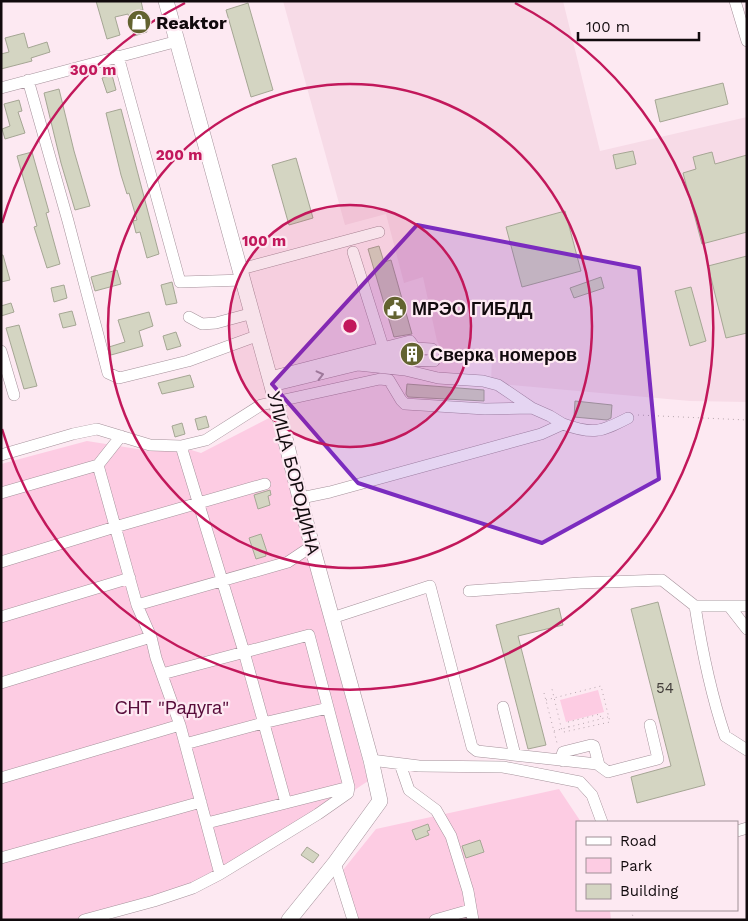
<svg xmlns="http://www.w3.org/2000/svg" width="748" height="921" font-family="'Work Sans',sans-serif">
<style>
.built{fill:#f7dbe7}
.green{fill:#fdcce3}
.building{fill:#d4d5c2;stroke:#a5a694}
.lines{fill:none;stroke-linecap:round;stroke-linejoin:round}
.minor-casing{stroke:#a5929b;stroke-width:12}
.major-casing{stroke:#a5929b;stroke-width:16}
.path{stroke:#b6a6ad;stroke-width:1;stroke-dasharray:1 4;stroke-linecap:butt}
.minor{stroke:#fff;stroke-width:11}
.major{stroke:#fff;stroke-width:15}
.oneway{stroke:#a09d9e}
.marked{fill:#7b2cbf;fill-opacity:0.2;stroke:#7b2cbf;stroke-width:4;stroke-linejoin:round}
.ring{fill:none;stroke:#c2185b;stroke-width:2.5}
.labels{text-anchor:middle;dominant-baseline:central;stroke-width:4.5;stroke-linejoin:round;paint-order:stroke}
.number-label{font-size:15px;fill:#423d3a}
.poi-label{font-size:18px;font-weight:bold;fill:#110a0d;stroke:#fde9f2;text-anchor:start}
.street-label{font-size:18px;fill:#110a0d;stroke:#fde9f2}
.park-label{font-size:18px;fill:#570c3a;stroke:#fde9f2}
.centre{fill:#c2185b;stroke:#fde9f2;stroke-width:2.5}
.ring-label{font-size:15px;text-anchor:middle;font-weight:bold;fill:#c2185b;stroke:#fde9f2;stroke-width:4.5;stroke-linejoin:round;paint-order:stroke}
</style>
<rect width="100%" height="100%" fill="#fde9f2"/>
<path class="built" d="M283,1H563L600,151L747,117V402L690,401L511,385L491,382L492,355L442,350L437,341L423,277L404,283L386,214L345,225Z"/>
<path class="green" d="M271,417L368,781L216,883L96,920H1V464L87,441L150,451L185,448L201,453Z
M598,690L604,712L566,722L560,700Z
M559,789L581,822H577V910H610L611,920H358L343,870L376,829Z"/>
<path class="building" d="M96,1H141L143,10H140L147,32L134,36L128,14L115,17L120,35L107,39Z
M248,3L273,90L251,97L226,10Z
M24,33L28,48L47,42L50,52L31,58L32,61L1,69V54L9,52L5,38Z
M112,75L116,90L107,93L102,78Z
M723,83L728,104L660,122L655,100Z
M59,89L74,151L90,206L75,210L61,163L44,93Z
M19,100L22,111L18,112L25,133L5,139L2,129L10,126L4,104Z
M121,109L159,254L147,258L140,232L136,233L133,221L137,220L129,193L127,194L121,175L106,113Z
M633,151L636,164L616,169L613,155Z
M32,152L49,212L46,213L60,264L47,268L34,227L37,226L17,156Z
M712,152L715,164L747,155V232L702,244L683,173L696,169L693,157Z
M296,158L313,218L289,225L272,165Z
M565,211L581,271L522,287L506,227Z
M379,246L384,262L391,260L412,334L394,337L368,249Z
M1,255H3L10,280L1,282Z
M747,256V333L726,338L708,266Z
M117,270L121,284L95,291L91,277Z
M601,277L604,288L574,298L570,288Z
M172,282L177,303L166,305L161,285Z
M64,285L67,298L54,302L51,288Z
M691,287L706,341L690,346L675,291Z
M11,303L14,312L1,316V306Z
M72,311L76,325L63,328L59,314Z
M149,312L153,326L139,331L143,346L111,355L109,347L125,342L118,320Z
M19,325L37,386L24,389L6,328Z
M176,332L181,346L167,350L163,336Z
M190,375L194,387L162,394L158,383Z
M407,384L484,390V401L408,397L406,394Z
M575,401L612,405L611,418L607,420L574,417Z
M206,416L209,427L198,430L195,419Z
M182,423L185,434L175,437L172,426Z
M270,490L271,495L268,496L270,505L258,509L254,495Z
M261,534L267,552H265L266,556L256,559L249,538Z
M658,602L705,785L637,803L631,777L671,766L631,609Z
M559,608L563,625L518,636L546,745L528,749L496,625Z
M428,824L430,830L427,831L429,835L416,840L412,830Z
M480,840L484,852L466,858L462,846Z
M307,847L319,855L313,863L301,855Z"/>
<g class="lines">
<g class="minor-casing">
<path id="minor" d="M735,1L747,41
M118,56L180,282L244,280
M28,80L68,221L108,373L119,378L188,361L259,335
M1,88L178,41
M353,252L383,347
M241,269L379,232
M189,317L202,324L216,323L253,313
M1,351L14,395
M389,360L434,361L432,349L415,348
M270,377L410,341L415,348L358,365L272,386
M532,408L550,416L563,424
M181,446L244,652L286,803
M1,455L73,434L97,429L150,445L181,446L206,440L261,405L380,379L389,380L401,400L405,404L485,409L532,408L498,385L483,381L438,378L405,370L358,365
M98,465L137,605L151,637L156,658L180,725L220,874
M1,493L98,465L121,436
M301,498L330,492L541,434L563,424C593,435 601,432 628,418
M1,562L115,527L265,484
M469,591L580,583L662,580L695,606H747
M137,605L288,562L312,546
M695,606C702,651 711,694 725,736L747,750
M729,606L747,629
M1,617L130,578
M332,618L430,586L472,747L477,751L597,764L608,772L658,759L650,725
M1,683L151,637
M503,707L515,755
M185,744L263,723L328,708
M371,760L419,766L503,767L580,782L592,795L602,822
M563,761L562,755L563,752L591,745L594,746L599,765
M400,764L409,790L436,810L451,836L468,891L473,920
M1,778L180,725
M207,823L349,787
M737,831L747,828
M1,858L201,802
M335,863L353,920
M84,920L154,901L193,888L220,874L318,814L348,793L349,787L309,635L162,674
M435,920L470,910"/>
</g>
<g class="major-casing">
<path id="major" d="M166,1L272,386L312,546L371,760L380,801L335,863L289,920"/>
</g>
<path class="path" d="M638,415L747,420
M544,693L557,743
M546,700L601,686L610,722L564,732L562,731L552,689
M569,727L568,722L600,714L601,719
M554,731L608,717
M631,910L634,920"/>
<use href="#minor" class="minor"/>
<use href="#major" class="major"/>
</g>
<defs><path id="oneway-chevron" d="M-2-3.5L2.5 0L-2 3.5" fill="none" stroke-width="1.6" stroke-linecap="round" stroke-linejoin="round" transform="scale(1.25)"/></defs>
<use class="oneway" href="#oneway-chevron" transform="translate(320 375) rotate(-14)"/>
<path class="marked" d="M417,225L639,268L659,479L542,543L358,483L272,384Z"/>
<circle cx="350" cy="326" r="121" fill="#c2185b" fill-opacity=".12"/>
<g class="ring">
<circle cx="350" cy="326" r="121"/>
<circle cx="350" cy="326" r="242"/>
<path d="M2 223A363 363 0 0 1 185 3M515 3A363 363 0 1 1 2 429"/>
</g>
<defs>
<g id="shop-disc" transform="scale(1.25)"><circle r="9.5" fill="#636330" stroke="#fde9f2"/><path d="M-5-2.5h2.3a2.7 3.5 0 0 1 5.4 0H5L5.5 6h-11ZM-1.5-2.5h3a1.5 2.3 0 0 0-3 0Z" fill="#fff"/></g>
<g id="civic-disc" transform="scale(1.25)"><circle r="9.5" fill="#636330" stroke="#fde9f2"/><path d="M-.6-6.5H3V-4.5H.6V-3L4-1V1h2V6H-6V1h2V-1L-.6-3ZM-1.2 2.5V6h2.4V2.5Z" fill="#fff"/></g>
<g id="building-disc" transform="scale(1.25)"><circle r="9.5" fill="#636330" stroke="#fde9f2"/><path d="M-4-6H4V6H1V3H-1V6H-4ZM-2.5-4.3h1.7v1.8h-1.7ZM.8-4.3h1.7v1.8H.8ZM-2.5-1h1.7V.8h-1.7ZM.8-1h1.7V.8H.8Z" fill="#fff"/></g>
</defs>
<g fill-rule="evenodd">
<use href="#shop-disc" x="139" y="22"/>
<use href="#civic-disc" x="395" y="308"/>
<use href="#building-disc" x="412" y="354"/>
</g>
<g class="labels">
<g class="number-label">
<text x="665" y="688">54</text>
</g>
<g class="poi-label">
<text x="156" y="22">Reaktor</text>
<text x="412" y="308">МРЭО ГИБДД</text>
<text x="430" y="354">Сверка номеров</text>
</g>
<g class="street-label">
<text transform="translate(294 473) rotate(76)">УЛИЦА БОРОДИНА</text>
</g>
<g class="park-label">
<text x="172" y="707">СНТ "Радуга"</text>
</g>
</g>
<circle cx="350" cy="326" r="8" class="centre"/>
<g class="ring-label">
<text x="93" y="75">300 m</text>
<text x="179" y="160">200 m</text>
<text x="264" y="246">100 m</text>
</g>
<rect width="748" height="921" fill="none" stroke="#110a0d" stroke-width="5"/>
<rect x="576" y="821" width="162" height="90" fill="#fde9f2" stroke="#9f9096"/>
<rect x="586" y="837" width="25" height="8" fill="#ffffff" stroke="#9f9096"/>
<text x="620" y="846" font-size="15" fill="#110a0d">Road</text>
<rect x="586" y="858" width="25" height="15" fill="#fdcce3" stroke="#9f9096"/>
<text x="620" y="871" font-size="15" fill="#110a0d">Park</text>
<rect x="586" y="884" width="25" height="15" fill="#d4d5c2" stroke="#9f9096"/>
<text x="620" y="896" font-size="15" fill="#110a0d">Building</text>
<path d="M578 32v8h121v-8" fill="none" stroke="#110a0d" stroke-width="2.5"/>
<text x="586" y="32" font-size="15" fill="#110a0d" stroke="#fde9f2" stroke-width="4" paint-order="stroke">100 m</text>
</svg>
